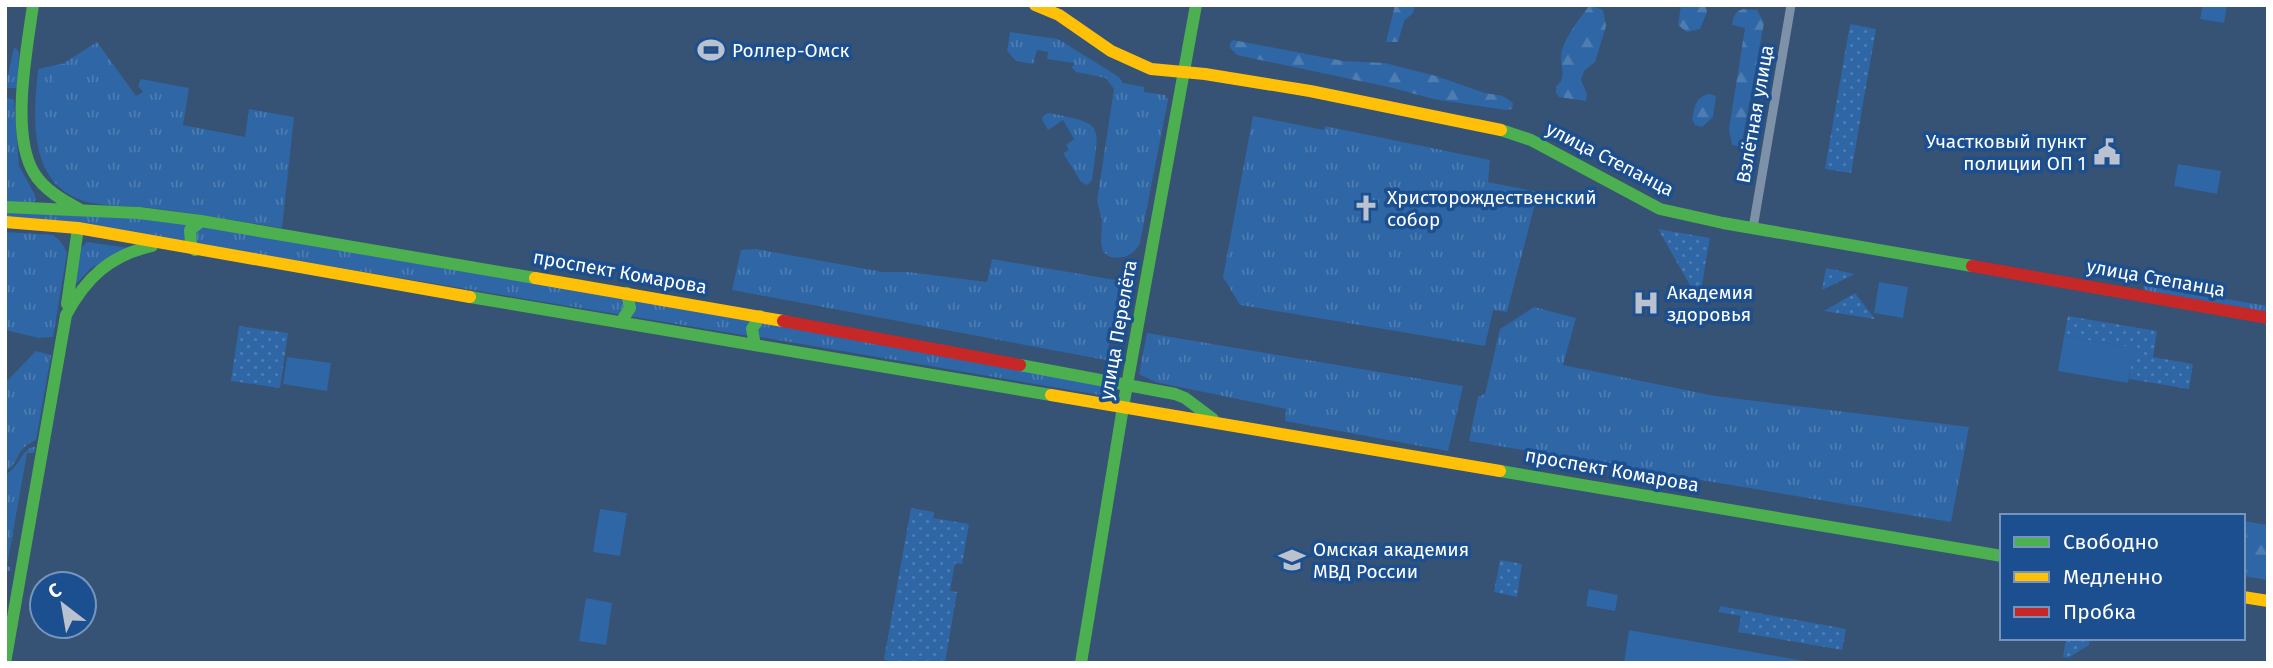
<svg xmlns="http://www.w3.org/2000/svg" width="2273" height="668" font-family="'Fira Sans',sans-serif">
<style>
.grass{fill:url(#grass-tufts)}
.forest{fill:url(#forest-firs)}
.park{fill:url(#park-dots)}
.pitch{fill:#2f66a5}
.lines{fill:none;stroke-linecap:round;stroke-linejoin:round}
.street{stroke:#7d92a8;stroke-width:9}
.fast{stroke:#4caf50;stroke-width:12}
.slow{stroke:#ffc107;stroke-width:12}
.jam{stroke:#c62828;stroke-width:12}
.labels{text-anchor:middle;dominant-baseline:central;stroke-width:7;stroke-linejoin:round;paint-order:stroke}
.poi-label{font-size:19px;fill:#fff;stroke:#1b4f8f;text-anchor:start}
.street-label{font-size:19px;fill:#fff;stroke:#1b4f8f}
</style>
<defs>
<pattern id="grass-tufts" width="24" height="20" patternUnits="userSpaceOnUse" patternTransform="scale(1.75)"><rect width="24" height="20" fill="#2f66a5"/><path d="M3 7l-1-3M5 7V3M7 7l1-3M15 17l-1-3M17 17v-4M19 17l1-3" fill="none" stroke="#4e7db2"/></pattern>
<pattern id="forest-firs" width="22" height="20" patternUnits="userSpaceOnUse" patternTransform="scale(1.75)"><rect width="22" height="20" fill="#2f66a5"/><path d="M5 1l3.5 6h-7zM16 11l3.5 6h-7z" fill="#4e7db2"/></pattern>
<pattern id="park-dots" width="8" height="8" patternUnits="userSpaceOnUse" patternTransform="scale(1.75)"><rect width="8" height="8" fill="#2f66a5"/><path d="M2 2h.1M6 6h.1" fill="none" stroke="#4e7db2" stroke-width="1.8" stroke-linecap="round"/></pattern>
</defs>
<rect width="100%" height="100%" fill="#365274"/>
<path class="grass" d="M1010,32L1058,39L1119,77L1123,83L1144,87V92L1165,95L1168,100L1140,243C1133,256 1124,259 1110,257L1103,252L1101,243L1102,220L1097,201L1114,89L1106,78L1076,72L1072,68L1074,63L1047,59L1048,52L1037,50L1033,64L1016,61L1007,51Z
M97,42L136,96L143,92L138,86L141,79L189,88L183,125L245,137L249,109L294,117L282,228C238,221 194,213 150,208C126,205 99,208 76,198C27,176 34,113 38,69L64,63Z
M14,48L17,49L19,53L17,88H5Z
M5,97L14,100L19,166L35,195L36,200L32,203L5,204Z
M1048,113C1106,124 1099,123 1092,180L1087,185L1081,182L1063,153L1069,150L1066,145L1074,139L1063,120L1048,130L1042,120L1043,116Z
M1253,116L1324,130L1325,126L1490,160L1488,182L1538,192L1507,312L1493,310L1485,346L1240,305L1223,277Z
M5,211L137,218L205,227L751,319L747,326L749,336L202,245C136,231 72,222 5,217Z
M5,232L53,235C60,240 64,245 67,253L53,337L39,338L5,330Z
M87,242L130,248L91,268L76,284L74,282L81,248Z
M756,249L883,272H908L987,282L992,259L1121,281L1106,360L732,290L741,250Z
M2144,285L2268,306V312L2153,293L2143,289Z
M1534,307L1576,318L1563,365L1715,396L1969,427L1951,522L1469,441L1478,397L1485,394L1500,329Z
M762,321L1112,388L1114,392L1106,396L760,337L756,334Z
M1147,333L1463,386L1448,451L1285,421L1286,409L1155,382L1139,374Z
M36,351L51,355L36,440C13,450 22,461 5,472V383Z
M32,447H35L34,453H27L7,566L10,567V571L5,570V475C21,465 18,455 32,447Z"/>
<path class="forest" d="M1395,5H1415L1413,13L1404,21L1398,42H1386Z
M1590,5L1603,10L1606,26L1595,62L1584,71L1581,80L1587,94L1586,101L1559,97L1556,93V86C1569,78 1558,63 1562,50C1567,34 1580,18 1590,5Z
M1681,5H1705L1707,12L1700,29L1687,32L1678,25Z
M1743,9L1757,10L1764,23L1741,147L1732,145L1729,129L1745,28L1732,25C1733,17 1734,12 1743,9Z
M1233,40L1343,61L1385,63L1436,76L1485,93L1503,96L1513,103L1512,109L1506,110L1433,99L1393,88L1237,55L1230,48V43Z
M52 75a11 11 0 1 1 22 0a11 11 0 1 1-22 0Z
M1710,94L1716,96L1713,117L1702,127L1695,125L1692,119C1695,107 1695,96 1710,94Z
M2243,521L2268,525V580L2243,576Z"/>
<path class="park" d="M1850,24L1876,29L1851,173L1825,169Z
M1658,229L1710,238L1699,301Z
M1826,268L1855,274L1822,290Z
M1855,293L1875,319L1824,311Z
M2068,316L2157,331L2153,357L2193,364L2189,389L2129,379L2133,348L2064,336Z
M239,326L288,333L280,388L231,381Z
M911,508L934,512L933,518L969,524L962,564L955,563L950,591L957,592L945,663H891L884,659Z
M1500,560L1522,564L1517,597L1494,592Z
M1720,606L1846,629L1842,650L1738,632L1741,616L1719,612Z
M2066,638H2090L2089,645L2068,658L2063,657Z"/>
<path class="pitch" d="M2203,5H2227L2224,23L2200,19Z
M2178,164L2221,171L2217,194L2174,186Z
M1879,282L1908,287L1903,318L1874,313Z
M2064,336L2134,348L2128,383L2058,371Z
M287,357L331,363L327,391L283,384Z
M600,509L627,513L620,556L593,552Z
M1589,589L1618,595L1615,611L1586,606Z
M586,598L612,603L606,645L579,641Z
M1629,630L1816,663H1624Z"/>
<g class="lines">
<path class="street" d="M1753,228L1791,5"/>
<path class="fast" d="M33,5C27,49 10,134 34,173C44,190 64,201 81,210
M1501,130L1531,140L1660,209L1723,223L1972,266
M5,207L139,213L201,221L535,278
M195,250L191,244L190,230L201,221
M470,297L1051,395
M67,304L78,228
M621,322L630,308L627,293
M755,345L752,329L760,316
M1020,365L1175,394L1185,398L1213,419
M1500,471L2002,556
M5,663L66,315C86,278 110,255 152,246
M1081,663L1123,407L1196,5"/>
<path class="slow" d="M1035,5L1059,15L1111,51L1151,69L1205,74L1310,91L1501,130
M5,222L78,228L470,297
M535,278L783,321
M1051,395L1500,471
M2243,597L2268,601"/>
<path class="jam" d="M1972,266L2268,318
M783,321L1020,365"/>
</g>
<defs>
<g id="stadium-bare" transform="scale(2.1)"><path d="M0-5a6.5 5 0 1 0 0 10a6.5 5 0 1 0 0-10ZM-3.5-1.8h7v3.6h-7Z" fill="#b9c2ce" stroke="#1b4f8f" stroke-width="2.5" paint-order="stroke"/></g>
<g id="civic-bare" transform="scale(2.1)"><path d="M-.6-6.5H3V-4.5H.6V-3L4-1V1h2V6H-6V1h2V-1L-.6-3ZM-1.2 2.5V6h2.4V2.5Z" fill="#b9c2ce" stroke="#1b4f8f" stroke-width="2.5" paint-order="stroke"/></g>
<g id="church-bare" transform="scale(2.1)"><path d="M-1.2-6h2.4v3.5h3.3v2.4h-3.3V6h-2.4V-.1h-3.3v-2.4h3.3Z" fill="#b9c2ce" stroke="#1b4f8f" stroke-width="2.5" paint-order="stroke"/></g>
<g id="hospital-bare" transform="scale(2.1)"><path d="M-5-5h3v3.5h4V-5h3V5h-3V1.5h-4V5h-3Z" fill="#b9c2ce" stroke="#1b4f8f" stroke-width="2.5" paint-order="stroke"/></g>
<g id="university-bare" transform="scale(2.1)"><path d="M0-5L7-2L0 1L-7-2ZM-4 1L0 2.5L4 1V4Q0 6-4 4Z" fill="#b9c2ce" stroke="#1b4f8f" stroke-width="2.5" paint-order="stroke"/></g>
</defs>
<g fill-rule="evenodd">
<use href="#stadium-bare" x="711" y="50"/>
<use href="#civic-bare" x="2107" y="152"/>
<use href="#church-bare" x="1366" y="208"/>
<use href="#hospital-bare" x="1646" y="303"/>
<use href="#university-bare" x="1292" y="560"/>
</g>
<g class="labels">
<g class="poi-label">
<text x="732" y="50">Роллер-Омск</text>
<text x="2086" y="141" text-anchor="end">Участковый пункт<tspan x="2086" dy="22">полиции ОП 1</tspan></text>
<text x="1387" y="197">Христорождественский<tspan x="1387" dy="22">собор</tspan></text>
<text x="1667" y="292">Академия<tspan x="1667" dy="22">здоровья</tspan></text>
<text x="1313" y="549">Омская академия<tspan x="1313" dy="22">МВД России</tspan></text>
</g>
<g class="street-label">
<text transform="translate(1755 114) rotate(-80)">Взлётная улица</text>
<text transform="translate(1610 159) rotate(27)">улица Степанца</text>
<text transform="translate(620 272) rotate(10)">проспект Комарова</text>
<text transform="translate(2156 278) rotate(10)">улица Степанца</text>
<text transform="translate(1118 330) rotate(-80)">улица Перелёта</text>
<text transform="translate(1612 470) rotate(10)">проспект Комарова</text>
</g>
</g>
<rect width="2273" height="668" fill="none" stroke="#ffffff" stroke-width="14"/>
<rect x="2000" y="514" width="245" height="126" fill="#1b4f8f" stroke="#7695bc" stroke-width="2"/>
<rect x="2014" y="537" width="35" height="10" fill="#4caf50" stroke="#7695bc" stroke-width="2"/>
<text x="2063" y="549" font-size="21" fill="#ffffff">Свободно</text>
<rect x="2014" y="572" width="35" height="10" fill="#ffc107" stroke="#7695bc" stroke-width="2"/>
<text x="2063" y="584" font-size="21" fill="#ffffff">Медленно</text>
<rect x="2014" y="607" width="35" height="10" fill="#c62828" stroke="#7695bc" stroke-width="2"/>
<text x="2063" y="619" font-size="21" fill="#ffffff">Пробка</text>
<g transform="translate(63 605) rotate(329)"><circle r="33" fill="#1b4f8f" stroke="#7695bc" stroke-width="2"/>
<path d="M0-5L12 26L0 18L-12 26Z" fill="#b9c2ce"/>
<text y="-10" font-size="19" font-weight="bold" text-anchor="middle" fill="#ffffff">С</text>
</g>
</svg>
